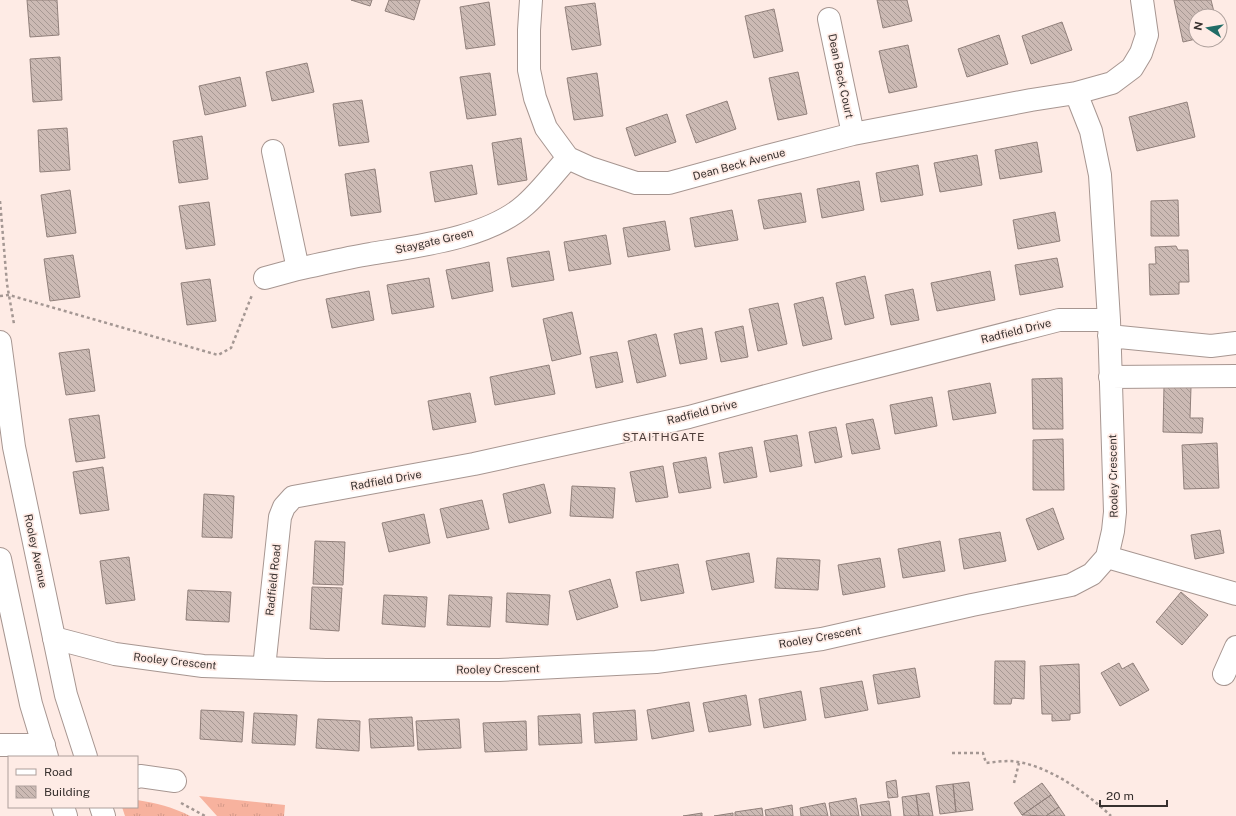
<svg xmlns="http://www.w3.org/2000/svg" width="1236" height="816" font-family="'Public Sans',sans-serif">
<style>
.grass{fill:url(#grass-tufts)}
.building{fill:url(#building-back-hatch);stroke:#91807b}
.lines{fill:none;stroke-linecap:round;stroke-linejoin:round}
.minor-casing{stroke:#a79691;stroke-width:24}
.highway-casing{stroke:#a79691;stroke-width:24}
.path{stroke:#a49793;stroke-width:2.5;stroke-dasharray:3 3;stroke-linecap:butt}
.minor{stroke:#fff;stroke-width:22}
.highway{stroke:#fff;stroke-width:22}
.labels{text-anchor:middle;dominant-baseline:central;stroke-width:3.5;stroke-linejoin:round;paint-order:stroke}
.street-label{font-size:11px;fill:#37302e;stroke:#feebe5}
.neighbourhood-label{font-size:12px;letter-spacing:1px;fill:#4d3e3a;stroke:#feebe5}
</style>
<defs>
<pattern id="grass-tufts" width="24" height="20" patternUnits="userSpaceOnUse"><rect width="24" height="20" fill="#f7b29e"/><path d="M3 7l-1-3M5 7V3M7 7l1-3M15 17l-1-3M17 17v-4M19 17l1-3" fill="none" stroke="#d49988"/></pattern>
<pattern id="building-back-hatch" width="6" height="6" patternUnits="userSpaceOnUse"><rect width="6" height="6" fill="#ccbab4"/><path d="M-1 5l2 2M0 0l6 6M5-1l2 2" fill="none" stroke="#a69893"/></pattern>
</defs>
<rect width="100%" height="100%" fill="#feebe5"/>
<path class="grass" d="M199,796L285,805L284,816H217Z
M137,800C156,803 173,807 190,816H125L122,807H137Z"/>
<path class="building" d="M27,0H57L59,35L30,37Z
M351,0H372L370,6Z
M389,0H420L414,20L385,11Z
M877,0H907L912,21L883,28Z
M1174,0H1211L1215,16H1196V39L1183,42Z
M489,2L495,45L466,49L460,7Z
M595,3L601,45L572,50L565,7Z
M774,9L783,51L754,58L745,16Z
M1062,22L1072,50L1031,64L1022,36Z
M999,35L1008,64L967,77L958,49Z
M908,45L917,87L889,93L879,51Z
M60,57L62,100L33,102L30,59Z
M307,63L314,92L272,101L266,72Z
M798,72L807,114L778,120L769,78Z
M490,73L496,115L467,119L460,77Z
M597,73L603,116L574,120L567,78Z
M240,77L246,106L205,115L199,86Z
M362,100L369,142L339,146L333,104Z
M727,101L736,129L696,143L686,115Z
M1187,102L1195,137L1137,151L1129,117Z
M667,114L676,142L635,156L626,128Z
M67,128L70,170L40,172L38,130Z
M202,136L208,179L179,183L173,141Z
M521,138L527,180L498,185L492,143Z
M1037,142L1042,172L1000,179L995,150Z
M977,155L982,185L940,192L934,163Z
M472,165L477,194L435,202L430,172Z
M918,165L923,195L881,202L876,173Z
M375,169L381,212L351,216L345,174Z
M859,181L864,210L822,218L817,189Z
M70,190L76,233L47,237L41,195Z
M801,193L806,222L764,229L758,200Z
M1178,200L1179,236H1151V201Z
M209,202L215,245L186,249L179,206Z
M732,210L738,240L695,247L690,218Z
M1055,212L1060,241L1018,249L1013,220Z
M665,221L670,250L628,257L623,228Z
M606,235L611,264L569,271L564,242Z
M1176,246L1178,250H1188L1189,282H1179V294L1150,295L1149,264H1156L1155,247Z
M549,251L554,280L512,287L507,258Z
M73,255L80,297L50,301L44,259Z
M1057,258L1063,287L1020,295L1015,265Z
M489,262L493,291L452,299L446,270Z
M990,271L995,300L937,311L931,283Z
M865,276L874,318L845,325L836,283Z
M429,278L434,307L392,314L387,285Z
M210,279L216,321L187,325L181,283Z
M913,289L919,320L891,325L885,295Z
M369,291L374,320L332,328L326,299Z
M823,297L832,339L803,346L794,304Z
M778,303L787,344L758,351L749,309Z
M572,312L581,354L552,361L543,319Z
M743,326L748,357L721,362L715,332Z
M702,328L707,359L680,364L674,334Z
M656,334L666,376L637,383L628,341Z
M89,349L95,391L66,395L59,353Z
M617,352L623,382L596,388L590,357Z
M549,365L555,394L495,405L490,377Z
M1062,378L1063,429H1033L1032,379Z
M990,383L996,413L953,420L948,391Z
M1164,386L1191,387L1190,418H1203L1202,433L1163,432Z
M470,393L476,422L433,430L428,401Z
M932,397L937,426L895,434L890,405Z
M99,415L105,458L76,462L69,419Z
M873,419L880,449L852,454L846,424Z
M836,427L842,457L815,463L809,432Z
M797,435L802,466L770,472L764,441Z
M1063,439L1064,490H1033V440Z
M1217,443L1219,488L1184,489L1182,445Z
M752,447L757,477L724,483L719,453Z
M706,457L711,488L679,493L673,463Z
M663,466L668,497L636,502L630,472Z
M103,467L109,510L80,514L73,472Z
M544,484L551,513L509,523L503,494Z
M572,486L615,488L613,518L570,516Z
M204,494L234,496L232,538L202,537Z
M482,500L489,529L447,538L440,509Z
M1053,508L1064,539L1038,550L1026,519Z
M424,514L430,543L389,552L382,523Z
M1220,530L1224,553L1195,559L1191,535Z
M1000,532L1006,561L964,569L959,539Z
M315,541L345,542L343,585L313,584Z
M940,541L945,571L903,578L898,549Z
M749,553L754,582L712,590L706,561Z
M129,557L135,600L106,604L100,561Z
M777,558L820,560L818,590L775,588Z
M880,558L885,587L843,595L838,565Z
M678,564L684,593L641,601L636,572Z
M610,579L618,607L577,620L569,591Z
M312,587L342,588L339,631L310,629Z
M188,590L231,592L229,622L186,620Z
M1181,592L1208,615L1182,645L1156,622Z
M507,593L550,595L548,625L506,622Z
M384,595L427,597L425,627L382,624Z
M449,595L492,597L490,627L447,625Z
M995,661H1025L1024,699L1012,698L1011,704H994Z
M1119,663L1122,669L1133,663L1149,690L1120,706L1101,673Z
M1079,664L1080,713L1070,714V720L1052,721V714H1042L1040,666Z
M915,668L920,697L878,704L873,675Z
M862,681L868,710L825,718L820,688Z
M801,691L806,720L764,728L759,699Z
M746,695L751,725L709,732L703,703Z
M689,702L694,731L652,739L647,710Z
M201,710L244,712L242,742L200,739Z
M635,710L637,740L595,743L593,713Z
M254,713L297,715L295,745L252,743Z
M580,714L582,743L539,745L538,716Z
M412,717L414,746L371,748L369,719Z
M318,719L360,721L359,751L316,748Z
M459,719L461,748L418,750L416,721Z
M526,721L527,750L485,752L483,723Z
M896,780L898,797L888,798L886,782Z
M969,782L973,810L956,812L953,784Z
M1042,783L1051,795L1022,815L1014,803Z
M953,784L956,812L940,814L936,786Z
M929,793L933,816H919L916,795Z
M916,795L919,816H904L902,797Z
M1051,795L1059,807L1046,816L1022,815Z
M856,798L859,816H831L829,803Z
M889,801L891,816H862L860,805Z
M825,803L828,816H801L800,808Z
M792,805L793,816H766L765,810Z
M1059,807L1065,816H1046Z
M762,808L763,816H735V812Z
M702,813V816H683Z
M733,813V816H714Z"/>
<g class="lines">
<g class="minor-casing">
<path id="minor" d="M531,0L529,30V70L535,98L546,128L568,158L590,168L636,183H669L771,155L853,134L1031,100L1076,93L1112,83L1132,68L1141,53L1147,35L1142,0
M829,19L853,134
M298,269C322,264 345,258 370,254C418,246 488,238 525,205C541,191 554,173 568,158
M265,278L298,269L273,151
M1109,336L1211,346L1236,343
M1110,377L1236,376
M1107,557L1236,594
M54,638L115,654L203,666L326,670H499L656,662L822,639L972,605L1071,585L1092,574L1107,557L1113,531L1115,512L1109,320L1100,175L1091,131L1076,93
M264,668L280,517L284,507L293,497L474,464L689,417L821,381L1059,320H1109
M1224,674L1236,647
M0,745H44
M137,777L140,776L175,781"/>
</g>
<g class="highway-casing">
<path id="highway" d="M0,342L14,447L66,695L86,757
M0,559L31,704L47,757
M63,807L66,816
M101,807L104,816"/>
</g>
<path class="path" d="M0,201L7,284L14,324
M0,296L9,295L218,355L231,348L252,295
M952,753H983L986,763C994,762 1002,761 1010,761C1045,763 1086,792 1111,816
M1014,783L1019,763
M181,803L205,816"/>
<use href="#minor" class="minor"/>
<use href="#highway" class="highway"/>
</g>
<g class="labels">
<g class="street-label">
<text transform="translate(841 76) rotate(78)">Dean Beck Court</text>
<text transform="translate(739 164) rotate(-15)">Dean Beck Avenue</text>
<text transform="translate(434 241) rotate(-13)">Staygate Green</text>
<text transform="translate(1016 331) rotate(-14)">Radfield Drive</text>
<text transform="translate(702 412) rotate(-14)">Radfield Drive</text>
<text transform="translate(1113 476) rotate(-91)">Rooley Crescent</text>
<text transform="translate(386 480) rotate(-10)">Radfield Drive</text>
<text transform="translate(36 551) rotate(78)">Rooley Avenue</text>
<text transform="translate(273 580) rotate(-84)">Radfield Road</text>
<text transform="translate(820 637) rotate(-10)">Rooley Crescent</text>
<text transform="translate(175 661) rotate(6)">Rooley Crescent</text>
<text transform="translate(498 669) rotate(-1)">Rooley Crescent</text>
</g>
<g class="neighbourhood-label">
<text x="664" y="437">STAITHGATE</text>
</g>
</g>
<rect x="8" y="756" width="130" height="52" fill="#feebe5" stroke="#aea09c"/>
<rect x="16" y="769" width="20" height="6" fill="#ffffff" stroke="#aea09c"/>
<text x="44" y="776" font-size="12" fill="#37302e">Road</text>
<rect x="16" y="786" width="20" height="12" fill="url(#building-back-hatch)" stroke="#aea09c"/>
<text x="44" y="796" font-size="12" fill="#37302e">Building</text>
<g transform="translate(1208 28) rotate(282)"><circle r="19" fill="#feebe5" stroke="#aea09c"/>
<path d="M0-3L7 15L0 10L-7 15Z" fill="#216c66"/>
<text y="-6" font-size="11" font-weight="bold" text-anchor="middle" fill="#37302e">N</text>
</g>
<path d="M1100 800v6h67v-6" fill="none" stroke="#37302e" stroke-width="2"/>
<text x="1106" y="800" font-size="12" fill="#37302e" stroke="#feebe5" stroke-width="3" paint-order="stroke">20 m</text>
</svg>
